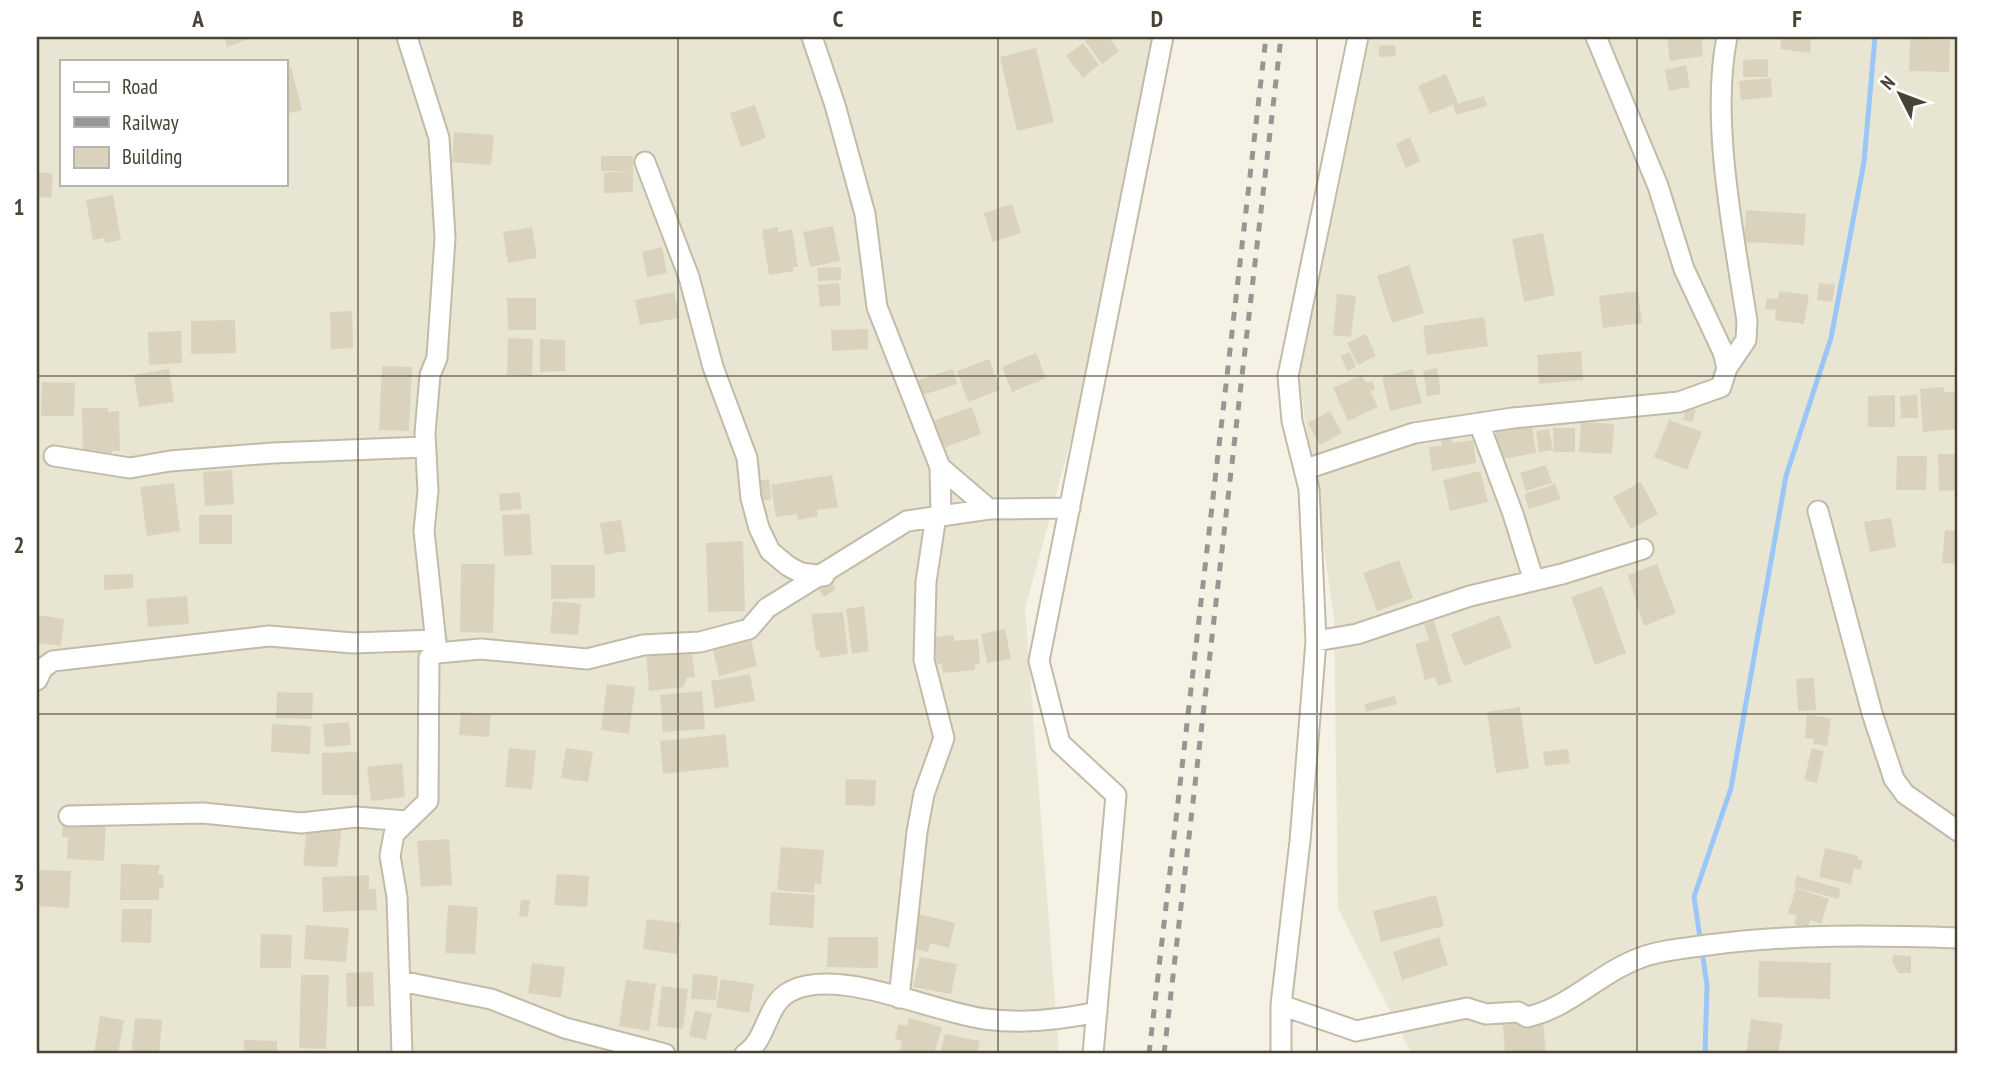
<svg xmlns="http://www.w3.org/2000/svg" width="1995" height="1091" font-family="'PT Sans Narrow',sans-serif">
<style>
.residential{fill:#e9e5d3;fill-rule:evenodd}
.lines{fill:none;stroke-linecap:round;stroke-linejoin:round}
.stream{stroke:#9ac6f8;stroke-width:5}
.building{fill:#dad2bc}
.street-casing{stroke:#c1bba7;stroke-width:23}
.street{stroke:#fff;stroke-width:19}
.rail{stroke:#969696;stroke-width:5;stroke-dasharray:9 9;stroke-linecap:butt}
.grid{fill:none;stroke:#484334;stroke-width:2;stroke-opacity:0.55}
.neatline{fill:none;stroke:#484334;stroke-width:2.5}
.grid-label{font-size:23px;text-anchor:middle;font-weight:bold;fill:#484334}
</style>
<rect width="100%" height="100%" fill="#f5f2e5"/>
<path class="residential" d="M37,37H1161L1080,407L1025,609L1059,1054H37ZM61,61H285V184H61Z
M1370,37H1958V1054H1412L1338,908L1334,618L1299,377Z"/>
<g class="lines">
<path class="stream" d="M1705,1054L1707,985L1694,897L1731,788L1786,476L1831,338L1864,162L1875,37"/>
</g>
<path class="building" d="M224,37H253L227,47Z
M1090,37H1109L1119,51L1102,64L1085,41Z
M1667,37H1701L1703,56L1670,61Z
M1782,37H1811L1810,53L1780,49Z
M1910,39L1950,40L1949,72L1909,71Z
M1083,43L1099,65L1083,78L1066,56Z
M1395,45L1396,56L1379,57V46Z
M1036,48L1054,122L1017,131L1000,57Z
M1768,59V77H1743V60Z
M1686,65L1690,87L1669,91L1665,70Z
M291,67L302,110L285,114V69Z
M1446,74L1458,103L1430,114L1418,86Z
M1771,78L1772,97L1741,100L1739,81Z
M1484,96L1487,106L1456,115L1453,105Z
M755,105L766,138L741,147L730,113Z
M454,132L494,135L491,165L452,162Z
M1410,137L1420,161L1406,168L1396,144Z
M601,156H633V192L604,193V173L627,171H601Z
M37,172L53,174L51,198L37,197Z
M113,195L121,240L105,243L104,238L93,240L86,200Z
M1012,204L1021,233L993,242L984,213Z
M1746,210L1806,214L1804,245L1744,242Z
M833,226L840,261L810,267L803,232Z
M532,227L537,258L508,263L503,232Z
M778,227V232L792,229L798,267H793L794,271L769,275L762,230Z
M1543,233L1555,295L1524,302L1512,239Z
M662,247L667,273L647,277L642,252Z
M1409,265L1424,313L1392,323L1377,276Z
M841,267V280L818,281L817,268Z
M839,283L841,305L820,307L818,285Z
M1819,283L1835,285L1832,302L1817,300Z
M1638,291L1642,323L1603,328L1599,296Z
M1779,291L1809,295L1804,324L1775,320L1776,310L1765,309L1767,298L1778,299Z
M674,292L679,318L640,325L635,300Z
M1337,294L1356,296L1351,337L1333,335Z
M507,298H536V330H508Z
M352,311L353,348L331,349L330,312Z
M1484,317L1488,346L1427,355L1423,326Z
M235,320L236,353L191,354V321Z
M868,329V349L832,351L831,330Z
M181,331L182,363L149,365L148,332Z
M1366,334L1376,356L1358,365L1347,343Z
M508,338L533,339L532,376L507,375Z
M540,339L565,340V371L540,372Z
M1581,351L1583,380L1539,384L1537,355Z
M1350,352L1356,367L1347,371L1341,356Z
M1036,353L1046,378L1012,392L1002,367Z
M989,359L1000,390L968,402L957,371Z
M382,366L412,367L409,431L379,430Z
M1437,368L1441,394L1427,396L1423,371Z
M169,369L174,402L139,407L134,375Z
M953,369L957,384L923,395L918,380Z
M1413,369L1422,403L1390,411L1382,377Z
M1362,375L1366,383L1372,381L1375,389L1370,391L1378,407L1348,421L1333,388Z
M42,382L75,383L74,416H41Z
M1944,387V392L1958,391V429L1923,432L1920,389Z
M1895,395V427H1868V396Z
M1917,395L1918,418H1901L1900,396Z
M972,407L981,434L943,448L933,421Z
M1686,407L1696,409L1693,422L1683,420Z
M82,408H108V412L119,411L120,451H112V456L83,452Z
M1330,411L1342,433L1320,445L1308,423Z
M1669,420L1702,432L1687,470L1654,457Z
M1531,421L1536,453L1501,459L1495,428Z
M1581,422L1614,424L1612,454L1579,452Z
M1553,428H1575V452H1554Z
M1549,429L1553,450L1539,452L1536,431Z
M1451,437L1452,443L1473,440L1476,463L1432,471L1429,447L1442,445L1441,439Z
M1938,454H1958V490L1939,491Z
M1897,456H1927L1926,490H1896Z
M1546,465L1552,483L1526,491L1520,473Z
M232,470L234,504L205,506L203,472Z
M1480,471L1488,502L1450,511L1443,480Z
M832,475L838,507L817,510L818,516L798,520L797,514L776,517L771,485Z
M769,479L771,499L755,501L753,481Z
M1641,482L1658,514L1631,529L1613,497Z
M174,483L180,531L147,536L140,487Z
M1555,484L1561,499L1529,509L1524,494Z
M520,492L522,509L500,511L499,494Z
M530,514L532,555L504,556L502,515Z
M199,515H232V544H199Z
M1891,518L1896,547L1870,552L1864,522Z
M621,520L626,551L605,555L600,523Z
M1945,530L1958,531V564L1942,563Z
M743,541L745,611L708,612L706,543Z
M1399,560L1413,598L1377,611L1363,573Z
M461,564H495L493,633L460,632Z
M1657,564L1676,613L1644,626L1628,575Z
M551,565H595V598L551,599Z
M133,574V588L104,590V575Z
M828,577L836,589L824,597L816,586Z
M1602,586L1626,653L1595,665L1571,597Z
M187,596L189,624L148,627L146,599Z
M553,601L581,604L578,635L550,633Z
M864,606L869,651L852,654L846,609Z
M843,612L848,654L820,658L819,650H816L811,614Z
M37,615L64,619L61,646L37,643Z
M1499,615L1512,647L1464,666L1451,634Z
M1434,621L1452,682L1438,686L1435,677L1425,680L1415,644L1429,640L1424,624Z
M1005,629L1011,659L987,663L981,634Z
M954,635V641L978,639L980,664L975,665V670L943,673L942,664H937L934,637Z
M751,638L757,666L719,676L712,647Z
M686,648V655L692,654L695,677L687,678L683,687L649,691L646,652Z
M750,674L755,701L715,708L711,681Z
M1814,678L1816,710L1798,711L1796,679Z
M607,684L635,687L629,734L601,730Z
M702,691L705,729L663,732L660,695Z
M277,692L313,693L312,719L276,718Z
M1395,696L1397,704L1366,712L1364,704Z
M1520,707L1529,768L1496,773L1487,712Z
M461,712L491,715L489,737L459,735Z
M1807,715L1831,718L1827,746L1813,744L1814,739L1805,738Z
M349,722L351,745L325,747L323,724Z
M272,724L311,726L310,754L271,752Z
M725,734L729,767L663,774L660,741Z
M509,748L536,751L532,789L505,787Z
M566,748L593,752L588,782L561,778Z
M1812,748L1824,751L1817,783L1804,780Z
M1568,749L1570,763L1545,766L1543,752Z
M359,752V795H322V753Z
M402,763L405,797L371,801L367,767Z
M846,779L876,780L875,806L845,805Z
M63,820L106,822L104,861L67,859L68,837H62Z
M307,825L342,827L337,867L303,866Z
M449,839L452,885L421,887L417,841Z
M781,847L824,850L821,884L815,883L814,893L777,890Z
M1825,848L1858,856L1857,859L1863,860L1860,870L1854,868L1851,884L1819,877Z
M121,864L160,865L158,874L163,875L164,888L159,889V900H120Z
M39,870L71,871L69,908L37,906Z
M557,874L589,876L587,907L554,905Z
M369,875V889H376L377,910L323,912L322,877Z
M1797,876L1841,889L1838,899L1794,887Z
M1796,888L1829,899L1821,924L1810,920L1807,929L1794,924L1797,916L1788,913Z
M771,892L815,895L813,928L769,925Z
M1436,895L1444,926L1381,942L1373,911Z
M521,900H530L528,917L519,916Z
M448,905L478,907L475,954L445,953Z
M122,909H152L151,943L121,942Z
M919,914L955,923L949,948L930,943L928,952L910,948Z
M647,919L681,923L677,954L643,949Z
M306,925L349,928L346,962L304,959Z
M261,934L292,935L291,968H260Z
M828,937H878V968L827,967Z
M1439,937L1448,965L1402,980L1393,952Z
M1893,955L1911,956V973H1899L1892,962Z
M920,957L957,964L951,994L913,987Z
M1759,961L1831,963L1830,999L1758,997Z
M532,963L565,967L561,998L528,993Z
M373,972L374,1006L347,1007L346,973Z
M693,974L718,976L716,1000L691,999Z
M301,975H329L326,1049L299,1048Z
M721,979L754,984L749,1013L716,1007Z
M626,980L656,984L649,1031L619,1026Z
M662,986L688,989L683,1029L657,1026Z
M695,1010L712,1014L706,1040L689,1036Z
M1517,1014V1024L1543,1022L1546,1052L1505,1054L1503,1025H1498L1497,1016Z
M100,1016L124,1020L118,1054H94Z
M135,1018L162,1020L159,1054H131Z
M909,1018L942,1027L934,1054H898L902,1041L895,1039L899,1024L907,1026Z
M1751,1019L1783,1024L1778,1054H1746Z
M945,1034L980,1041L977,1054H940Z
M244,1040L277,1041V1054H244Z"/>
<g class="lines">
<g class="street-casing">
<path id="street" d="M407,37L439,138L445,238L437,358L430,375L425,433L428,491L424,531L437,653
M812,37L835,105L865,214L877,307L940,467L941,516L989,509L1070,508
M1727,37C1710,121 1734,236 1747,321L1746,340L1727,368
M645,162L689,277L713,367L747,458L751,498L759,528L770,551L788,566L801,573L824,576
M1479,423L1513,514L1533,578
M54,456L130,468L170,461L273,453L425,447
M940,467L989,509
M1306,469L1414,433L1513,418L1679,402L1721,387L1727,368L1723,352L1684,269L1658,186L1596,37
M1818,511L1872,713L1894,779L1905,794L1958,831
M1316,641L1357,634L1470,596L1562,574L1643,549
M37,680L43,668L53,661L269,636L353,643L436,640
M69,816L203,813L301,823L356,817L406,821
M400,981L491,999L565,1028L665,1054
M899,998L917,832L924,794L944,738L924,660L926,582L936,516
M1281,1005L1356,1031L1467,1008L1486,1014L1518,1012L1527,1017C1571,1007 1599,973 1640,958C1660,950 1686,948 1708,945C1792,934 1874,935 1958,938
M402,1054L397,897L390,856L394,834L428,801L429,658L437,653L481,649L587,659L643,645L700,642L749,629L767,608L907,521L941,516
M745,1054C768,1039 765,1004 791,991C839,967 932,1012 985,1019C1022,1024 1060,1020 1097,1012
M1093,1054L1116,795L1060,743L1039,661L1163,37
M1281,1054V1005L1300,841L1316,641L1309,489L1292,421L1288,376L1358,37"/>
</g>
<use href="#street" class="street"/>
<path class="rail" d="M1149,1054L1266,37
M1164,1054L1281,37"/>
</g>
<path class="grid" d="M358,37V1054M678,37V1054M998,37V1054M1317,37V1054M1637,37V1054M37,376H1958M37,714H1958"/>
<rect width="1995" height="1091" fill="none" stroke="#ffffff" stroke-width="77"/>
<rect x="60" y="60" width="228" height="126" fill="#ffffff" stroke="#b6b4ae" stroke-width="2"/>
<rect x="74" y="82" width="35" height="10" fill="#ffffff" stroke="#b6b4ae" stroke-width="2"/>
<text x="122" y="94" font-size="21" fill="#484334">Road</text>
<rect x="74" y="117" width="35" height="10" fill="#969696" stroke="#b6b4ae" stroke-width="2"/>
<text x="122" y="130" font-size="21" fill="#484334">Railway</text>
<rect x="74" y="147" width="35" height="21" fill="#dad2bc" stroke="#b6b4ae" stroke-width="2"/>
<text x="122" y="164" font-size="21" fill="#484334">Building</text>
<g transform="translate(1900 94) rotate(312)" stroke="#ffffff" stroke-width="5" paint-order="stroke">
<path d="M0-5L12 26L0 18L-12 26Z" fill="#484334"/>
<text y="-10" font-size="19" font-weight="bold" text-anchor="middle" fill="#484334">N</text>
</g>
<rect x="38" y="38" width="1918" height="1014" class="neatline"/>
<g class="grid-label">
<text x="198" y="27">A</text>
<text x="518" y="27">B</text>
<text x="838" y="27">C</text>
<text x="1157" y="27">D</text>
<text x="1477" y="27">E</text>
<text x="1797" y="27">F</text>
<text x="19" y="215">1</text>
<text x="19" y="553">2</text>
<text x="19" y="891">3</text>
</g>
</svg>
